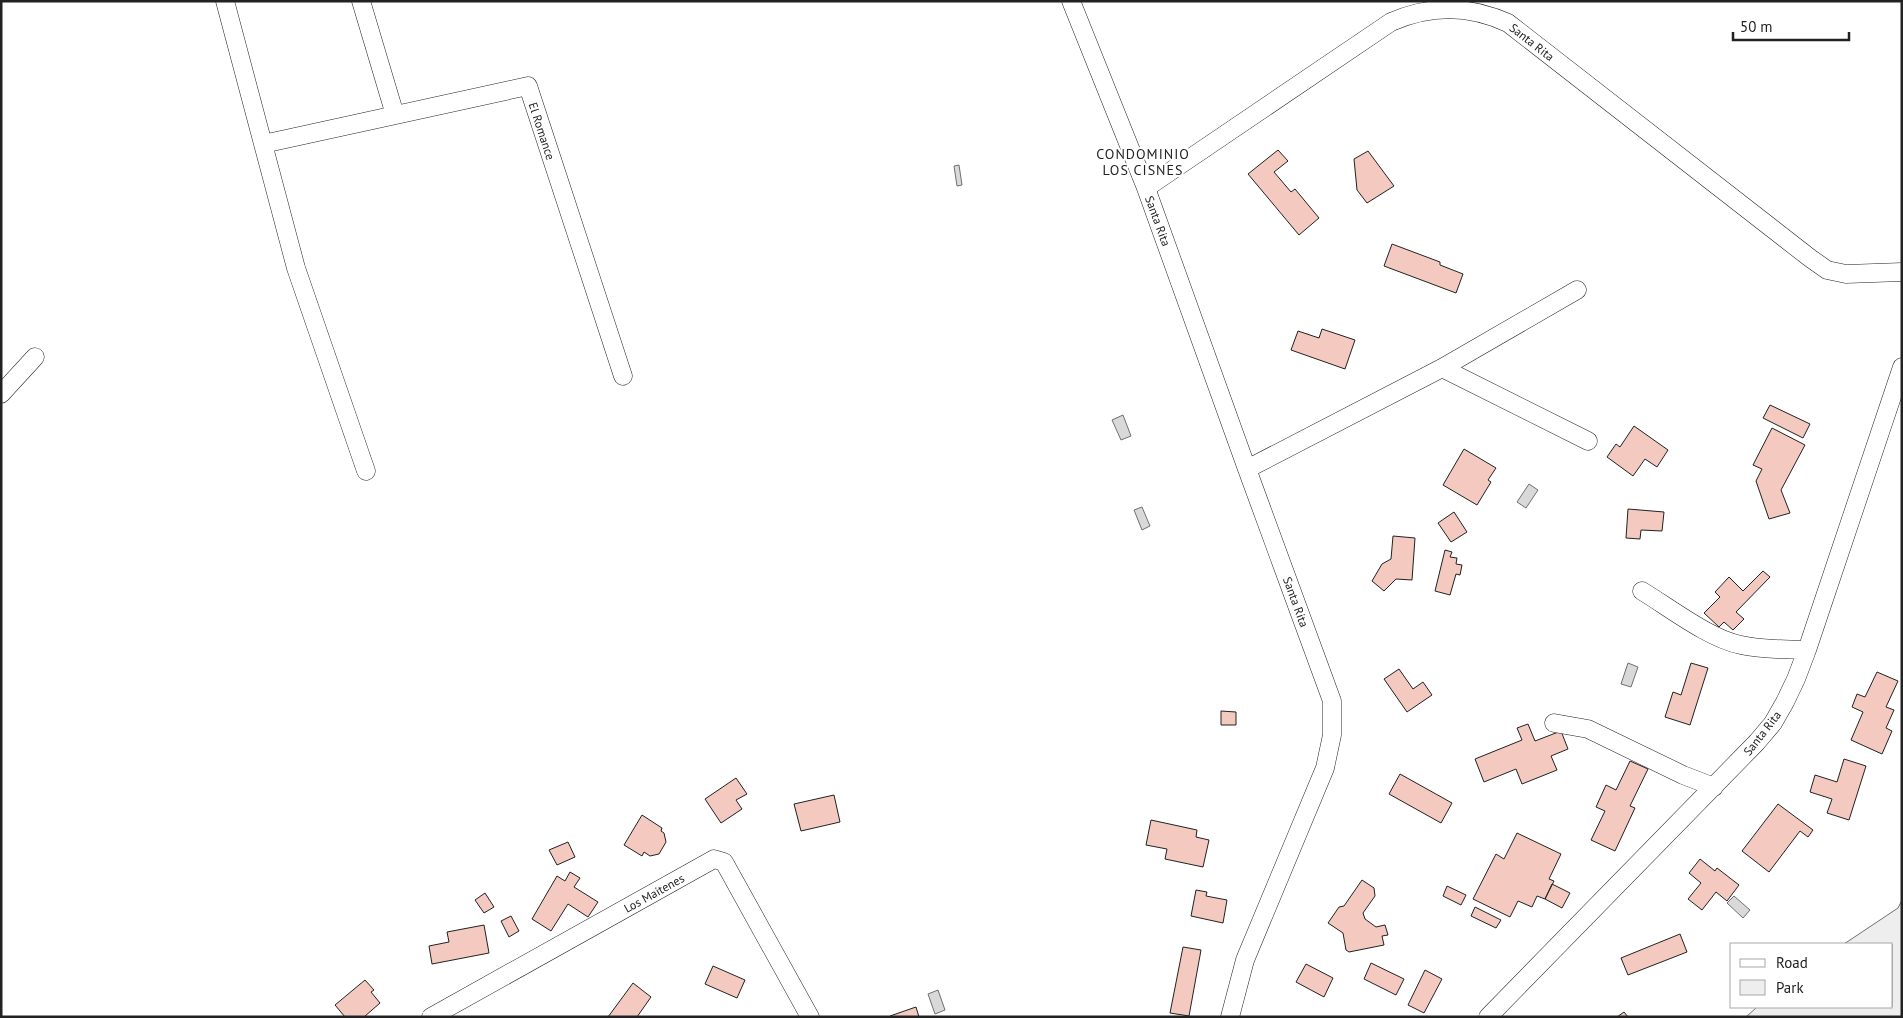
<svg xmlns="http://www.w3.org/2000/svg" width="1903" height="1018" font-family="'PT Sans',sans-serif">
<style>
.green{fill:#eee;stroke:#6f6f6f}
.water{fill:#d9d9d9;stroke:#6f6f6f}
.building{fill:#f3c9c0;stroke:#222}
.lines{fill:none;stroke-linecap:round;stroke-linejoin:round}
.minor-casing{stroke:#222;stroke-width:19}
.minor{stroke:#fff;stroke-width:18}
.labels{text-anchor:middle;dominant-baseline:central;stroke-width:4;stroke-linejoin:round;paint-order:stroke}
.street-label{font-size:12px;fill:#222;stroke:#fff}
.neighbourhood-label{font-size:14px;letter-spacing:1px;fill:#222;stroke:#fff}
</style>
<rect width="100%" height="100%" fill="#fff"/>
<path class="green" d="M1902,900V1017H1746L1757,1007H1892V944H1844L1898,908Z"/>
<path class="water" d="M959,165L962,185L957,186L954,166Z
M1123,415L1131,436L1121,440L1112,420Z
M1529,484L1538,490L1526,508L1517,502Z
M1142,507L1150,526L1142,530L1134,510Z
M1628,663L1638,667L1631,687L1621,684Z
M1734,896L1750,910L1743,918L1727,903Z
M938,990L945,1010L935,1014L928,994Z"/>
<path class="building" d="M1278,150L1288,161L1274,172L1291,192L1295,189L1319,218L1299,235L1248,174Z
M1368,151L1394,186L1367,203L1357,190L1354,159Z
M1392,244L1440,262V265L1463,274L1456,293L1384,266Z
M1322,329L1355,340L1345,369L1291,350L1298,331L1319,338Z
M1770,405L1810,424L1803,438L1763,418Z
M1634,426L1668,450L1657,467L1645,459L1633,476L1607,457L1616,444L1620,447Z
M1772,428L1805,445L1781,490L1790,513L1769,519L1756,481L1762,469L1753,465Z
M1464,449L1496,468L1488,480L1491,482L1477,505L1443,485Z
M1628,509L1664,512L1662,531L1641,530L1640,539L1626,538Z
M1454,512L1467,532L1451,542L1438,523Z
M1393,536L1415,538L1412,580L1396,579L1384,591L1372,581L1382,564L1391,559Z
M1445,550L1452,552L1450,557L1457,558L1456,564L1462,565L1460,575L1456,574L1450,595L1435,591Z
M1763,571L1770,577L1736,612L1744,619L1733,630L1724,622L1719,627L1704,613L1720,597L1715,592L1729,577L1743,591Z
M1691,663L1708,668L1690,725L1665,717L1673,692L1681,695Z
M1399,669L1413,689L1423,682L1432,695L1407,712L1384,679Z
M1877,672L1898,681L1886,707L1894,710L1886,728L1892,731L1882,754L1851,740L1863,712L1852,707L1857,694L1865,697Z
M1221,711L1236,712V725H1221Z
M1528,724L1535,741L1561,731L1568,749L1551,756L1557,770L1522,784L1516,769L1484,782L1475,759L1522,740L1517,728Z
M1844,759L1866,766L1849,820L1827,813L1832,799L1810,792L1815,775L1837,782Z
M1630,761L1648,769L1630,806L1635,808L1615,851L1591,840L1605,811L1596,807L1606,785L1616,790Z
M1400,774L1452,803L1441,823L1389,794Z
M736,778L747,794L736,800L742,809L721,823L705,799Z
M834,795L840,822L801,831L794,804Z
M1778,804L1813,830L1808,837L1800,831L1769,872L1742,851Z
M642,815L662,828L661,831L664,833L666,842L659,854L650,856L644,852L642,856L624,845Z
M1151,820L1197,830L1196,837L1209,840L1203,867L1165,859L1167,849L1146,845Z
M1517,833L1561,854L1549,879L1554,881L1545,899L1537,896L1532,907L1518,901L1510,917L1473,899L1496,854L1504,859Z
M568,842L575,857L557,865L549,850Z
M1700,859L1715,871L1717,868L1739,885L1727,901L1716,892L1702,910L1688,899L1701,883L1689,873Z
M570,872L580,878L574,887L598,902L588,917L568,904L551,931L532,919L557,876L565,881Z
M1362,880L1374,888L1375,896L1363,913L1365,919L1376,927L1385,925L1388,935L1382,936L1384,945L1349,952L1346,950L1343,933L1328,923L1339,907L1344,906Z
M1552,884L1570,893L1562,908L1545,899Z
M1447,886L1466,895L1461,905L1443,896Z
M1196,890L1207,892L1206,896L1227,900L1223,923L1191,916Z
M485,893L494,907L484,913L475,900Z
M1475,907L1501,920L1496,928L1471,916Z
M511,916L519,931L509,937L501,921Z
M484,925L489,953L432,964L429,946L449,942L447,932Z
M1680,934L1687,952L1628,975L1621,958Z
M1183,947L1201,950L1189,1016L1170,1013Z
M1371,963L1404,979L1396,995L1364,979Z
M1306,964L1333,978L1324,997L1296,982Z
M713,966L745,980L737,998L705,984Z
M1425,970L1442,979L1424,1013L1408,1005Z
M365,980L374,990L371,992L380,1003L364,1017H345L335,1005Z
M633,983L651,997L637,1017H608Z
M916,1007L919,1017H890V1016Z
M1624,1012L1628,1017H1617Z"/>
<g class="lines">
<g class="minor-casing">
<path id="minor" d="M225,1L296,268L366,471
M361,1L395,115
M1071,1L1146,188L1247,469L1332,701V735L1325,768L1245,960L1230,1017
M263,144L528,86L623,376
M1146,188L1391,22C1431,5 1468,5 1508,23L1810,258L1827,270L1846,274L1902,272
M1442,368L1588,441
M1,394L35,357
M1247,469L1442,368L1577,290
M1642,591C1670,608 1710,639 1741,645C1762,650 1785,649 1807,650
M1554,723L1588,729L1683,775L1714,787
M431,1017L714,859L724,862L810,1017
M1488,1017L1757,742L1773,723L1785,702L1796,679L1807,650L1902,367"/>
</g>
<use href="#minor" class="minor"/>
</g>
<g class="labels">
<g class="street-label">
<text transform="translate(1532 42) rotate(38)">Santa Rita</text>
<text transform="translate(542 131) rotate(72)">El Romance</text>
<text transform="translate(1158 221) rotate(70)">Santa Rita</text>
<text transform="translate(1296 602) rotate(70)">Santa Rita</text>
<text transform="translate(1762 733) rotate(-52)">Santa Rita</text>
<text transform="translate(654 893) rotate(-29)">Los Maitenes</text>
</g>
<g class="neighbourhood-label">
<text x="1143" y="154">CONDOMINIO<tspan x="1143" dy="16">LOS CISNES</tspan></text>
</g>
</g>
<rect width="1903" height="1018" fill="none" stroke="#222222" stroke-width="5"/>
<rect x="1730" y="943" width="162" height="65" fill="#ffffff" stroke="#a7a7a7"/>
<rect x="1740" y="959" width="25" height="8" fill="#ffffff" stroke="#a7a7a7"/>
<text x="1776" y="968" font-size="15" fill="#222222">Road</text>
<rect x="1740" y="980" width="25" height="15" fill="#eeeeee" stroke="#a7a7a7"/>
<text x="1776" y="993" font-size="15" fill="#222222">Park</text>
<path d="M1733 32v8h116v-8" fill="none" stroke="#222222" stroke-width="2.5"/>
<text x="1740" y="32" font-size="15" fill="#222222" stroke="#ffffff" stroke-width="4" paint-order="stroke">50 m</text>
</svg>
